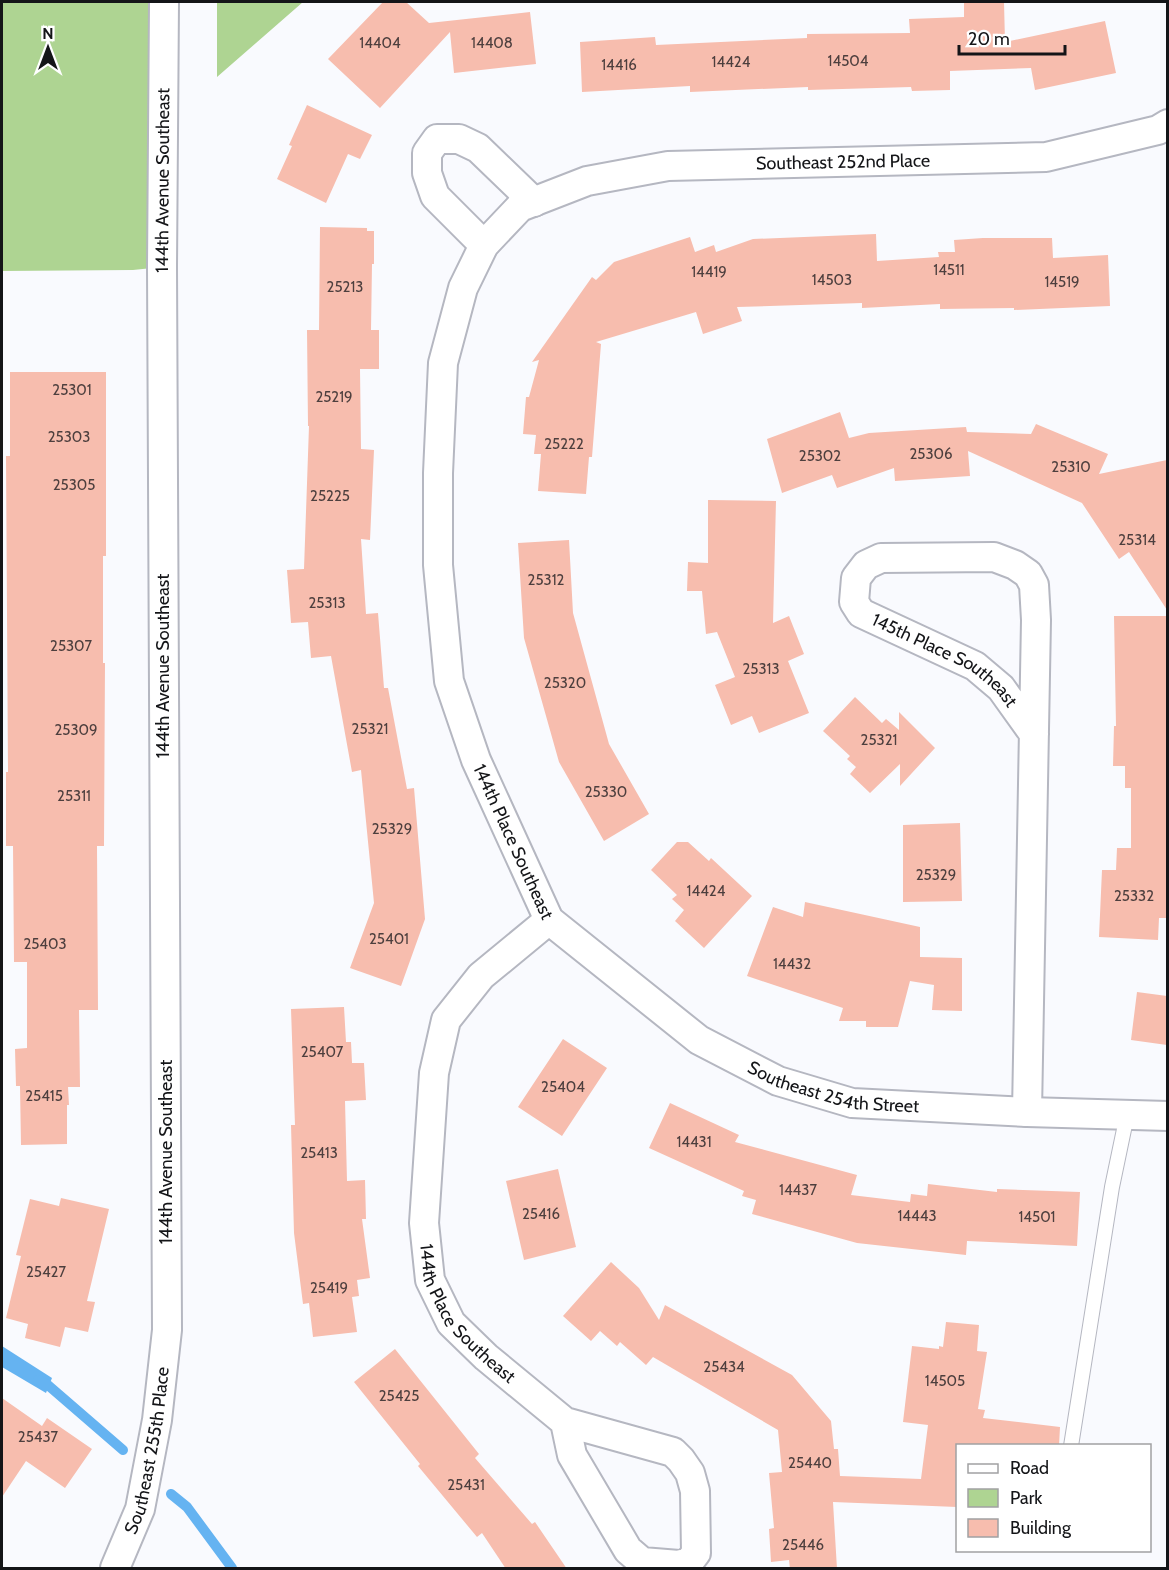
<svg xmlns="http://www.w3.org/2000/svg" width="1169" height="1570" font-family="Cabin,sans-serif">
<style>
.green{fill:#aed492}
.water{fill:#65b3f1}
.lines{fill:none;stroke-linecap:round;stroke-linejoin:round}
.stream{stroke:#65b3f1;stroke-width:10}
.building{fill:#f7bdae}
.lane-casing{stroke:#b5b7c1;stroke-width:16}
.street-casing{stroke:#b5b7c1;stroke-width:32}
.lane{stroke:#fff;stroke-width:14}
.street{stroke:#fff;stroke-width:28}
.labels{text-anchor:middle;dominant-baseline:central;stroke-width:5;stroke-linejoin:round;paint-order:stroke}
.number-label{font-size:15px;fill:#4d3f3e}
.street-label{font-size:18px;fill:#141518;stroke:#fff}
</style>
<rect width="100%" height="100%" fill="#f9fafe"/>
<path class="green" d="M2,2H164L162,267L133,270L2,271Z
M217,2H303L217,77Z"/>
<path class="water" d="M2,1346L52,1378L46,1393L2,1367Z"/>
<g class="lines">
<path class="stream" d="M38,1380L49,1386L123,1450
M171,1494L187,1507L232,1568"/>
</g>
<path class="building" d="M383,2H406L429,23L530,12L536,64L454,73L450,32L380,108L328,59Z
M964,2H1004L1005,42L1105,21L1116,73L1035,90L1031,68L950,71V90L912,91L911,87L808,90V87L690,92V86L582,92L580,42L655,37L656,45L807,38V34L910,33L909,19L964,17Z
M307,105L372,135L360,159L348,154L326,203L277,179L292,146L289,145Z
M320,227L367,228V231H374V264H372L371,330H379V369H360L361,449L374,450L370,540L361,539L366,614L378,613L384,688H388L407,789L414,788L425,919L401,986L350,968L374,903L361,770L352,772L331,656L311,658L308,622L291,623L287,570L304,569L309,426H308L307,330H319Z
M876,234L877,261L939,257L938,252H955L954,240L983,238H1052L1053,258L1108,255L1110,306L1014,310V308L940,309V304L862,308V303L737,307L742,321L703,334L696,312L596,342L601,344L592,457H589L586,494L538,491L541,454H534L536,435L523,434L526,397H529L539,360L532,362L592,277L596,280L614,262L690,237L695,252L714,245L716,252L753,239Z
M10,372H106V556H103V663H105L104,846H97L98,1010H79L80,1087H68L69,1105H67V1144L21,1145L20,1086H16L15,1049L27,1048V962H14L13,846H6V772H8L6,456H10Z
M840,412L849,438L869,433L966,427L967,432L1031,434L1036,424L1108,454L1099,474L1167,460V610L1129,552L1119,559L1082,503L968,451L970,476L895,481L894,468L837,488L832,475L782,493L767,439Z
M708,500L776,501L773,623L789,616L804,654L788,661L809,713L759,733L752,716L731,725L715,685L735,677L717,632L706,634L702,591H687L688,562L708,563Z
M569,540L573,613L609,744L649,814L604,841L559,762L524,638L518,543Z
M1114,616H1167V918H1159L1158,940L1099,937L1102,870H1116L1117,848H1131V788H1125V766H1113L1114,726H1116Z
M855,697L882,723L886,719L899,730V712L935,748L900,786V764L870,793L850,774L856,767L847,759L850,756L823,731Z
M960,823L962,901L903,902V825Z
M677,842H688L709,861L711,858L752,896L704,948L675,921L684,910L672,899L677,895L651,870Z
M805,902L920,927V957L962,958V1011L932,1010L934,985L910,981L898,1027H866V1021H839L843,1008L747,976L773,907L803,917Z
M1137,992L1167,996V1045L1131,1040Z
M344,1007L346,1042H351L352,1063H364L366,1100L345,1101L347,1181L365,1180L366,1219H362L370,1278L357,1280L359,1296L352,1297L357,1332L313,1337L309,1303L303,1304L294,1233L291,1125H295L291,1009Z
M563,1039L607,1068L562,1136L518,1107Z
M670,1103L739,1135L735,1142L857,1175L851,1195L910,1202L911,1194L927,1196L928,1184L997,1192V1189L1080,1192L1077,1246L967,1241L966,1255L857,1243L752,1214L756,1200L742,1196L744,1191L649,1148Z
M558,1169L576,1247L524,1260L506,1181Z
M61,1198L109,1209L87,1301L95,1302L88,1332L65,1327L60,1347L25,1338L28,1324L6,1318L21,1256L16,1255L30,1199L59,1206Z
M611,1262L639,1288L659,1320L665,1305L792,1375L831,1421L834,1449H838L840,1476L921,1479L928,1425L903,1422L912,1346L939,1349V1346L943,1347L946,1322L979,1325L977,1351L987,1352L978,1409L985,1410L983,1418L1060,1427L1059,1446H957V1507L833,1502L837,1569H790L789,1560L771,1562L769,1529L774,1528L769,1473L782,1472L778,1430L653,1357L646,1365L620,1342L617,1346L600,1331L591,1341L563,1316Z
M395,1349L479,1454L475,1458L532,1524L535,1522L567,1569H506L482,1533L477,1537L418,1466L420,1464L354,1382Z
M2,1398L42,1426L47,1418L92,1449L65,1488L26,1461L2,1497Z"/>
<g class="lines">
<g class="lane-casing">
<path id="lane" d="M1071,1446L1112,1187L1127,1115"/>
</g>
<g class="street-casing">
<g id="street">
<path id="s1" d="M1168,124L1158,130L1046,157L668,166L587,181L520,207L484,245L463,288L443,363L438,473V565L449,681L476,760L549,920L699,1040L778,1081L852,1103L1027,1112L1168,1116"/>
<path d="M484,245L435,196L427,173V153L437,139H459L478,148L534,202"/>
<path id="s2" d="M549,920L481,976L446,1020L434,1073L424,1223L430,1280L451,1323L486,1357L565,1422L572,1455L628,1550L642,1562L679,1565L689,1562L696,1553L695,1491L690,1473L681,1460L673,1452L565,1422"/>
<path id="s3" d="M1027,1112L1036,620L1034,585L1028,574L1015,565L994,557L881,558L866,565L856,578L854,602L861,613L975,666L1001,688L1034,734"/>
<path id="s4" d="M115,1568L140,1509L157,1420L167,1330L162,267L164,2"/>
</g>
</g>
<use href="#lane" class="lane"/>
<use href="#street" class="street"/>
</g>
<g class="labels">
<g class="number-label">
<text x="380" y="43">14404</text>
<text x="492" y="43">14408</text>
<text x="848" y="61">14504</text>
<text x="731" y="62">14424</text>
<text x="619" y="65">14416</text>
<text x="949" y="270">14511</text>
<text x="709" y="272">14419</text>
<text x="832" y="280">14503</text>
<text x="1062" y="282">14519</text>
<text x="345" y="287">25213</text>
<text x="72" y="390">25301</text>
<text x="334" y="397">25219</text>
<text x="69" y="437">25303</text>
<text x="564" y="444">25222</text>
<text x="931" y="454">25306</text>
<text x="820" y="456">25302</text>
<text x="1071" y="467">25310</text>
<text x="74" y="485">25305</text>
<text x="330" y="496">25225</text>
<text x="1137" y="540">25314</text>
<text x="546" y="580">25312</text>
<text x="327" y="603">25313</text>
<text x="71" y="646">25307</text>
<text x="761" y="669">25313</text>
<text x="565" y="683">25320</text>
<text x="370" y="729">25321</text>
<text x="76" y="730">25309</text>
<text x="879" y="740">25321</text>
<text x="606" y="792">25330</text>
<text x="74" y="796">25311</text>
<text x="392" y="829">25329</text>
<text x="936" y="875">25329</text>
<text x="706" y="891">14424</text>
<text x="1134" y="896">25332</text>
<text x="389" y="939">25401</text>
<text x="45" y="944">25403</text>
<text x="792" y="964">14432</text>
<text x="322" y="1052">25407</text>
<text x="563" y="1087">25404</text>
<text x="44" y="1096">25415</text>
<text x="694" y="1142">14431</text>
<text x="319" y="1153">25413</text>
<text x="798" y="1190">14437</text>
<text x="541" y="1214">25416</text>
<text x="917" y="1216">14443</text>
<text x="1037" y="1217">14501</text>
<text x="46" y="1272">25427</text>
<text x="329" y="1288">25419</text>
<text x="724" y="1367">25434</text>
<text x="945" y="1381">14505</text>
<text x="399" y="1396">25425</text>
<text x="38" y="1437">25437</text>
<text x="810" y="1463">25440</text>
<text x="466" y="1485">25431</text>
<text x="803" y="1545">25446</text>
</g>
<g class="street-label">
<text transform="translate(843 162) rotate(-1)">Southeast 252nd Place</text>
<text stroke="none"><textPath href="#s4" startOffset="1395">144th Avenue Southeast</textPath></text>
<text stroke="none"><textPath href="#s3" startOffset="858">145th Place Southeast</textPath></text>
<text transform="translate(163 666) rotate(-90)">144th Avenue Southeast</text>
<text stroke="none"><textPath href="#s1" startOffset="1329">144th Place Southeast</textPath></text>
<text stroke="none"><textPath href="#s1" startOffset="1752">Southeast 254th Street</textPath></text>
<text transform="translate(166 1152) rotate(-90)">144th Avenue Southeast</text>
<text stroke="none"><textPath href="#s2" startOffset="454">144th Place Southeast</textPath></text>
<text stroke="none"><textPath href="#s4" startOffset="123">Southeast 255th Place</textPath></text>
</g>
</g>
<rect width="1169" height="1570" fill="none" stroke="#141518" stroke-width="6"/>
<rect x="956" y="1444" width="195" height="108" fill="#ffffff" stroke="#a1a1a3" stroke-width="1.5"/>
<rect x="968" y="1464" width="30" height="9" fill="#ffffff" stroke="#a1a1a3" stroke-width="1.5"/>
<text x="1010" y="1474" font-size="18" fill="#141518">Road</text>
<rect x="968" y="1489" width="30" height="18" fill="#aed492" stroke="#a1a1a3" stroke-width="1.5"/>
<text x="1010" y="1504" font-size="18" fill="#141518">Park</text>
<rect x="968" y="1519" width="30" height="18" fill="#f7bdae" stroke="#a1a1a3" stroke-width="1.5"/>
<text x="1010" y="1534" font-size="18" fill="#141518">Building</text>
<g transform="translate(48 48)" stroke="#ffffff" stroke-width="4.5" paint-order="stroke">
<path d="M0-4.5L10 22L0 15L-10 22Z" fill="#141518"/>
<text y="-9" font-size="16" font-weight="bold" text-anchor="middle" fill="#141518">N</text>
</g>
<path d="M959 45v9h106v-9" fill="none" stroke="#141518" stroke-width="3"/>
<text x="968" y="45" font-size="18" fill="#141518" stroke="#ffffff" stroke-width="4.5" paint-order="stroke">20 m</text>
</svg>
